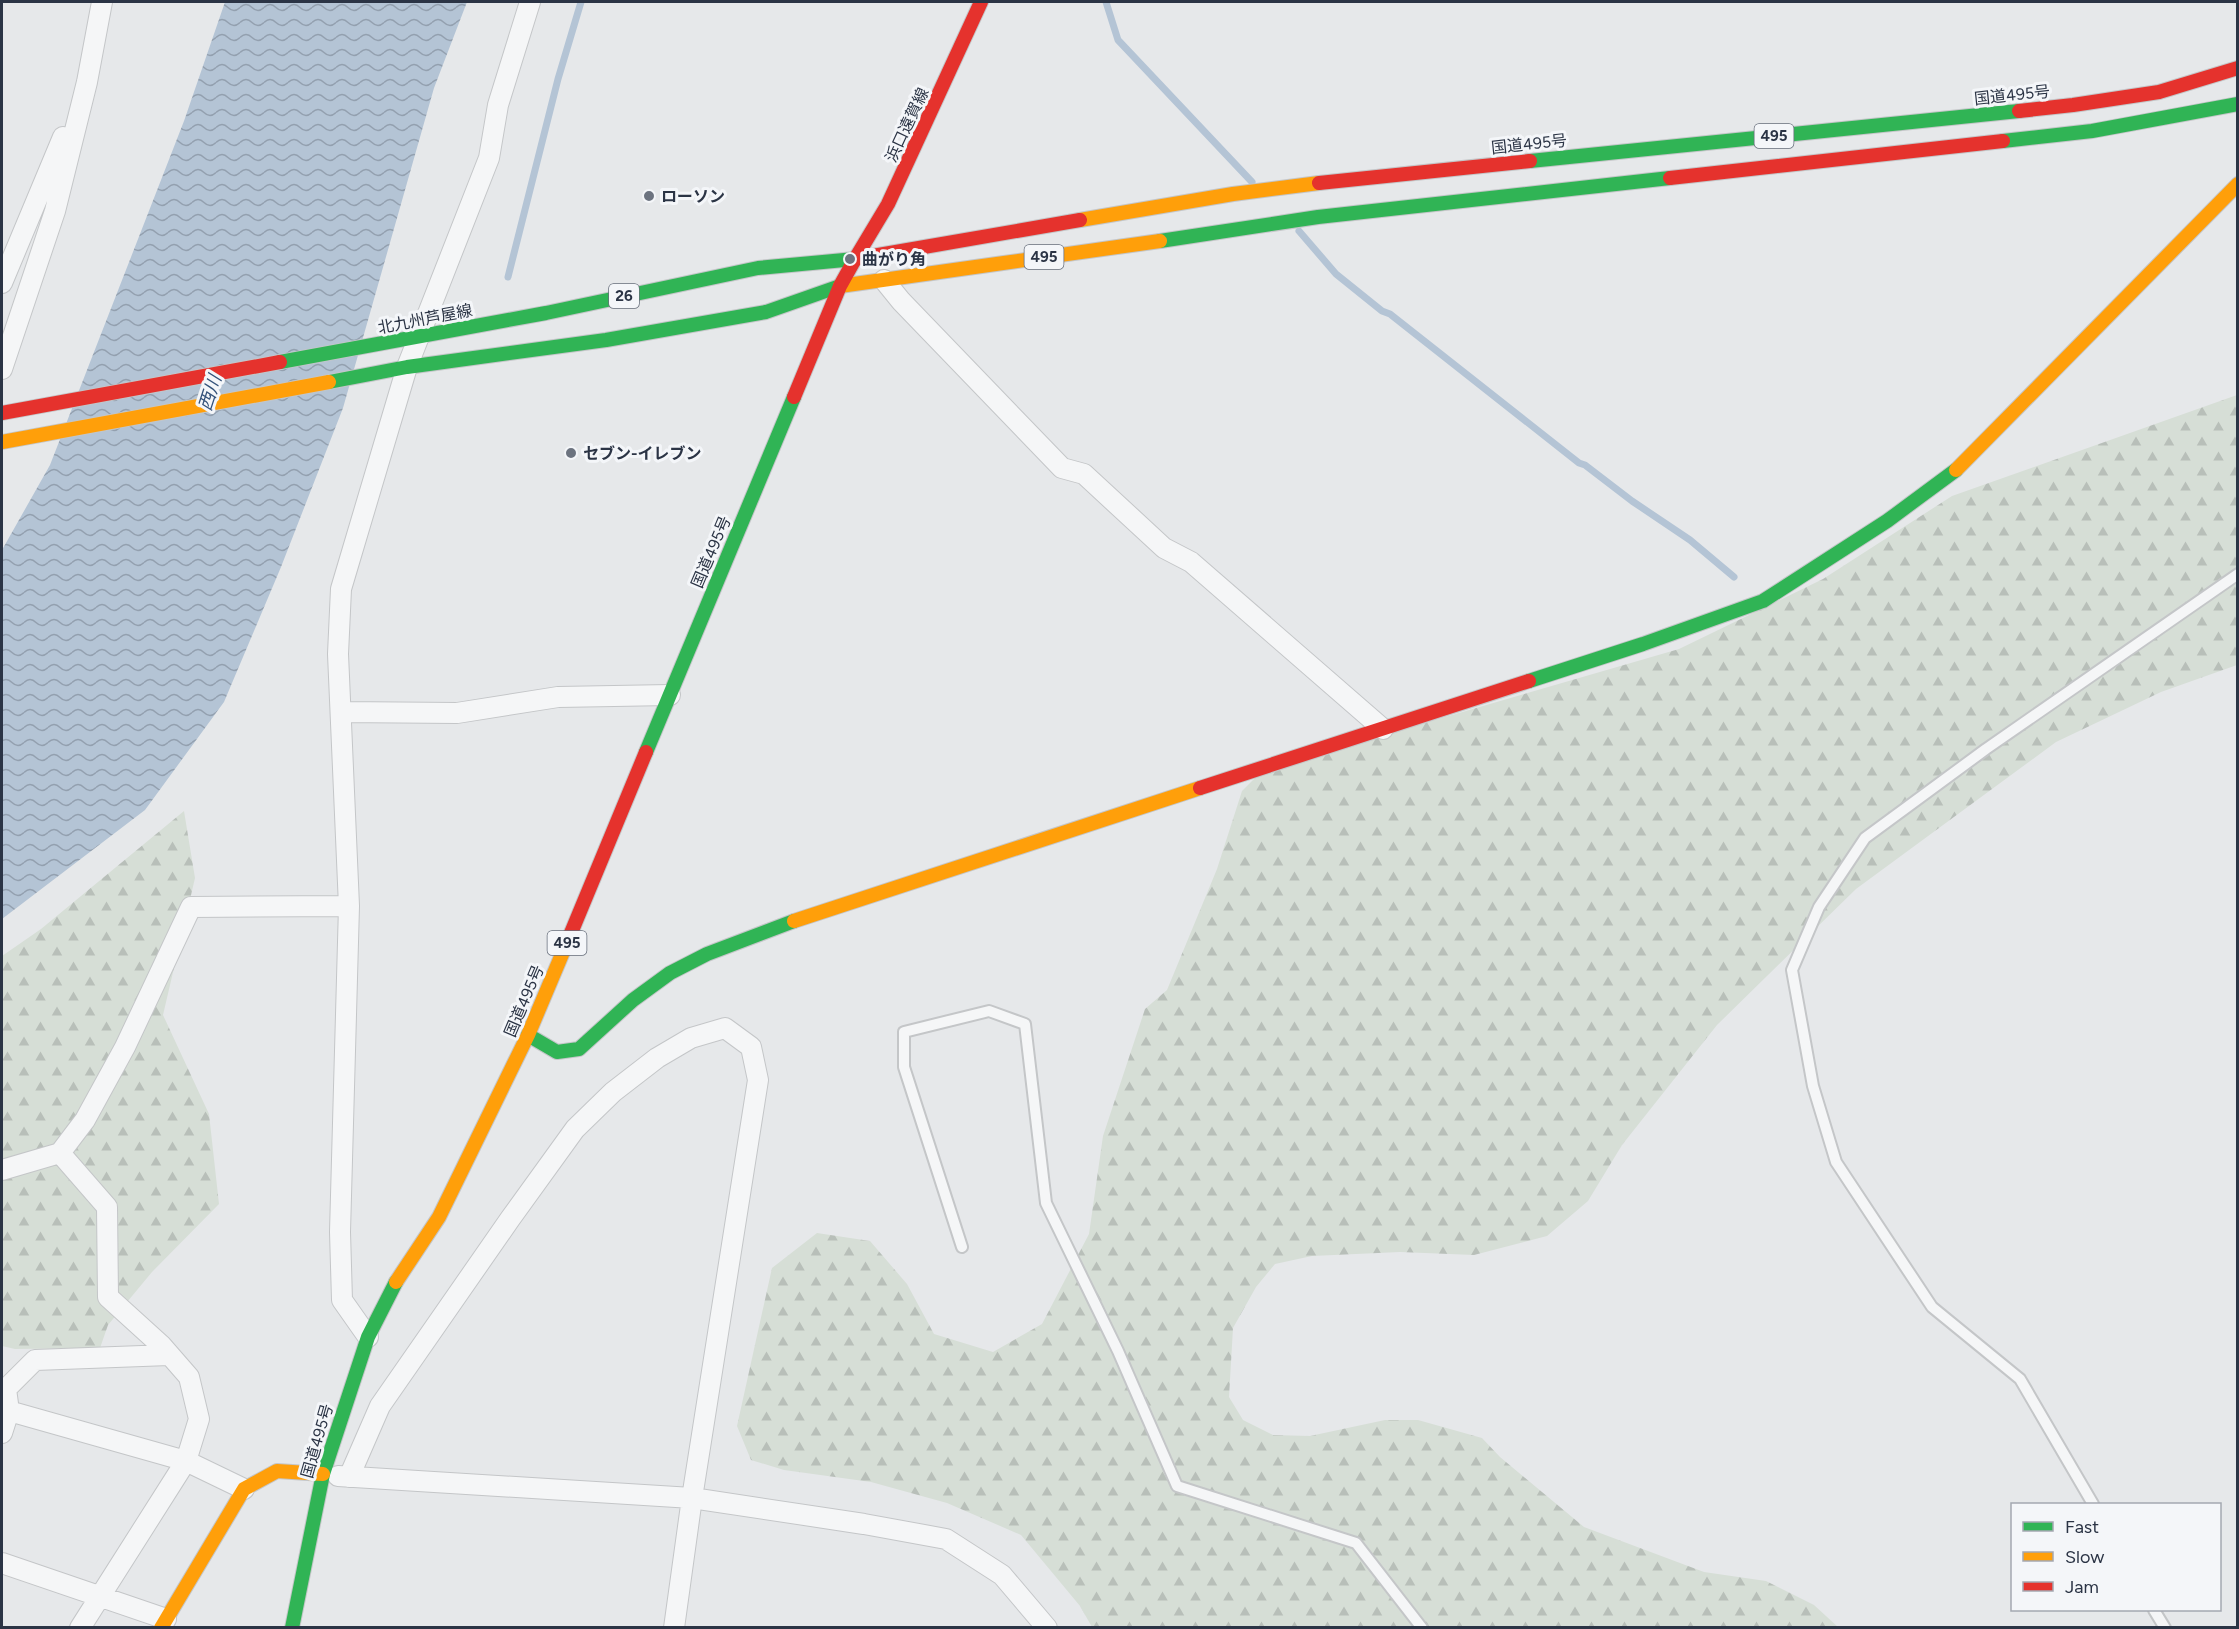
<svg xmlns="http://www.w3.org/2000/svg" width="2239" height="1629" font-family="Figtree,'Noto Sans JP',sans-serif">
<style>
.forest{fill:url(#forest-firs)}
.water{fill:url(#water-waves)}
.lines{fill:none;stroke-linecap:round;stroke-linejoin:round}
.stream{stroke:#b4c4d5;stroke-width:7}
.lane-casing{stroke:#c4c6c8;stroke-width:14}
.street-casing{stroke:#c4c6c8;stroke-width:22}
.fast-casing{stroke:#c4c6c8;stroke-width:16}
.slow-casing{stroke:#c4c6c8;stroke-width:16}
.jam-casing{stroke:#c4c6c8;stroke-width:16}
.lane{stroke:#f5f6f7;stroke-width:10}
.street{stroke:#f5f6f7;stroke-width:20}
.fast{stroke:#30b455;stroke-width:14}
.slow{stroke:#ff9f0a;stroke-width:14}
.jam{stroke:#e5322d;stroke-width:14}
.poi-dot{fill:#6c737f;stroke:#f4f6f9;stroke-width:2}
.labels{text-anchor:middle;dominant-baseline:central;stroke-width:6;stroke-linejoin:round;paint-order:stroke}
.shield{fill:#f4f6f9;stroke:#676e7b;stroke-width:1.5}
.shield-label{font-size:15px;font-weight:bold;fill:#2b3445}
.street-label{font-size:16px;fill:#2b3445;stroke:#f4f6f9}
.poi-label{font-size:16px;font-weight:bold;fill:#2b3445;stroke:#f4f6f9;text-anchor:start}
.water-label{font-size:18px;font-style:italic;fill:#34527a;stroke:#f4f6f9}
</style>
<defs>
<pattern id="forest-firs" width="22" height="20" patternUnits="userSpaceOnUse" patternTransform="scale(1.5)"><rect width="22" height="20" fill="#d6ded6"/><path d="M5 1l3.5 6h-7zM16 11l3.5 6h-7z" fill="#b8bfb9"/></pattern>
<pattern id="water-waves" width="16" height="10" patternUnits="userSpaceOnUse" patternTransform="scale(1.5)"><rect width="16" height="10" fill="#b4c4d5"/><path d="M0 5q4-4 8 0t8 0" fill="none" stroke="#93a0af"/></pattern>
</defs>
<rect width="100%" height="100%" fill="#e6e8ea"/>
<path class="forest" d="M2237,395V665L2161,692L2056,742L1856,889L1717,1025L1622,1145L1588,1201L1547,1236L1474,1255L1400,1252L1312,1256L1275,1264L1256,1287L1233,1328L1229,1397L1243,1420L1273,1435L1310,1436L1385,1420H1418L1482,1438L1500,1457L1584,1527L1704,1572L1766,1581L1814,1605L1838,1627H1092L1080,1606L1021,1535L947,1503L871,1482L784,1470L751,1460L737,1426L772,1268L817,1233L870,1241L907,1284L934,1334L993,1352L1042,1324L1089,1234L1103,1136L1145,1009L1167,990L1217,869L1242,791L1263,770L1679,649L1823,579L1952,496Z
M184,811L195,878L163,1015L209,1114L219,1204L152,1272L108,1325L100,1348L15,1349L2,1346V956L41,929Z"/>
<path class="water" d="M225,2H467L434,88L343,408L281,567L224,702L145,810L2,919V550L50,465L184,121Z"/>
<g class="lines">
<path class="stream" d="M1106,2L1118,40L1252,182
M1299,231L1336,274L1382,311L1390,314L1579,463L1585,465L1632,501L1690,540L1734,577
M508,277L558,79L581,2"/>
<g class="lane-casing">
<path id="lane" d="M962,1247L904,1067V1032L989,1011L1025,1024L1046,1203L1118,1351L1177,1486L1356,1543L1422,1628
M2093,1504L2020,1379L1932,1307L1836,1162L1813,1086L1792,970L1819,907L1865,838L1986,749L2238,574
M2154,1610L2165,1628"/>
</g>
<g class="street-casing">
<path id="street" d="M884,280L901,301L1062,468L1084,474L1164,548L1191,562L1383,729
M2,283L63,137
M2,369L55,211L87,82L102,2
M341,712L457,713L558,697L670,695
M60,1153L107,1207L108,1297L162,1346L189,1377L199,1419L186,1461L80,1628
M2,1170L60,1153L85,1120L125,1047L191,907L349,906
M368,1337L342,1300L340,1232L349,906L338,654L341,589L407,367L489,158L498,105L530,2
M9,1411L186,1461L244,1489
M2,1433L9,1411L6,1389L35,1360L169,1355
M338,1476L692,1498L864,1524L946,1539L1002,1575L1047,1628
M349,1477L380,1406L510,1219L575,1129L613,1092L657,1058L691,1038L725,1028L751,1047L758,1080L692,1498L674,1628
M2,1563L166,1619"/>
</g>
<g class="fast-casing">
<path id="fast" d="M2003,141L2092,131L2238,104
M1530,161L2019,111
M1160,241L1318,217L1670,178
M280,362L546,313L758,268L855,259
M329,382L407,367L606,340L766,312L840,286
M1529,681L1643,644L1763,601L1887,521L1956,470
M646,752L794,397
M528,1035L557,1052L579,1049L633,1000L670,973L707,954L794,921
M292,1628L323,1474L368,1337L396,1282"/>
</g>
<g class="slow-casing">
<path id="slow" d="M1080,220L1233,194L1319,183
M840,286L1160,241
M2,442L329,382
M1956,470L2238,184
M794,921L1200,788
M396,1282L439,1217L528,1035L571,933
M161,1628L244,1489L277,1471L323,1474"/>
</g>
<g class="jam-casing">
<path id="jam" d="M2019,111L2073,105L2159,92L2238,68
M1670,178L2003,141
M1319,183L1530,161
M855,259L888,204L981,2
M794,397L840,286L855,259L1080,220
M2,413L280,362
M1200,788L1529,681
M571,933L646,752"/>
</g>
<use href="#lane" class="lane"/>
<use href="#street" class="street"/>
<use href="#fast" class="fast"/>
<use href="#slow" class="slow"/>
<use href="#jam" class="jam"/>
</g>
<g class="poi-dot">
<circle cx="649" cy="196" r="6"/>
<circle cx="850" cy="259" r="6"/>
<circle cx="571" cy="453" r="6"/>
</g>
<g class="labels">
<g class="shield">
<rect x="1754.5" y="124" width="39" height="24" rx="4.5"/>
<rect x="1024.5" y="245" width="39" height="24" rx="4.5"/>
<rect x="609" y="284" width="30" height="24" rx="4.5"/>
<rect x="547.5" y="931" width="39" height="24" rx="4.5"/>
</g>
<g class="shield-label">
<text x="1774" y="136">495</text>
<text x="1044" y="257">495</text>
<text x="624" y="296">26</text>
<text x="567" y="943">495</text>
</g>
<g class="street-label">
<text transform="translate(2012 95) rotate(-6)">国道495号</text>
<text transform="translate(907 125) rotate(-65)">浜口遠賀線</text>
<text transform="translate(1529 144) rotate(-6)">国道495号</text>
<text transform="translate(425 319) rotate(-11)">北九州芦屋線</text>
<text transform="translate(711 552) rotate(-67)">国道495号</text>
<text transform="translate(524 1001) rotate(-67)">国道495号</text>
<text transform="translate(317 1441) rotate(-74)">国道495号</text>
</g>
<g class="poi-label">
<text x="661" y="196">ローソン</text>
<text x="862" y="259">曲がり角</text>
<text x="583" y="453">セブン-イレブン</text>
</g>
<g class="water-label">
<text transform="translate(210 393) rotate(-72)">西川</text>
</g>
</g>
<rect width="2239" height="1629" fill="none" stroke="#2b3445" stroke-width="6"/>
<rect x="2011" y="1503" width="210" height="108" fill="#f4f6f9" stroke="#a4a8b1" stroke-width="1.5"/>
<rect x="2023" y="1522" width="30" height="9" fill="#30b455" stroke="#a4a8b1" stroke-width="1.5"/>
<text x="2065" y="1533" font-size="18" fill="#2b3445">Fast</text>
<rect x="2023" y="1552" width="30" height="9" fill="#ff9f0a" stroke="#a4a8b1" stroke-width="1.5"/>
<text x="2065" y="1563" font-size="18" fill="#2b3445">Slow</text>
<rect x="2023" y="1582" width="30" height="9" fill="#e5322d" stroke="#a4a8b1" stroke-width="1.5"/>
<text x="2065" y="1593" font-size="18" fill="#2b3445">Jam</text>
</svg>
